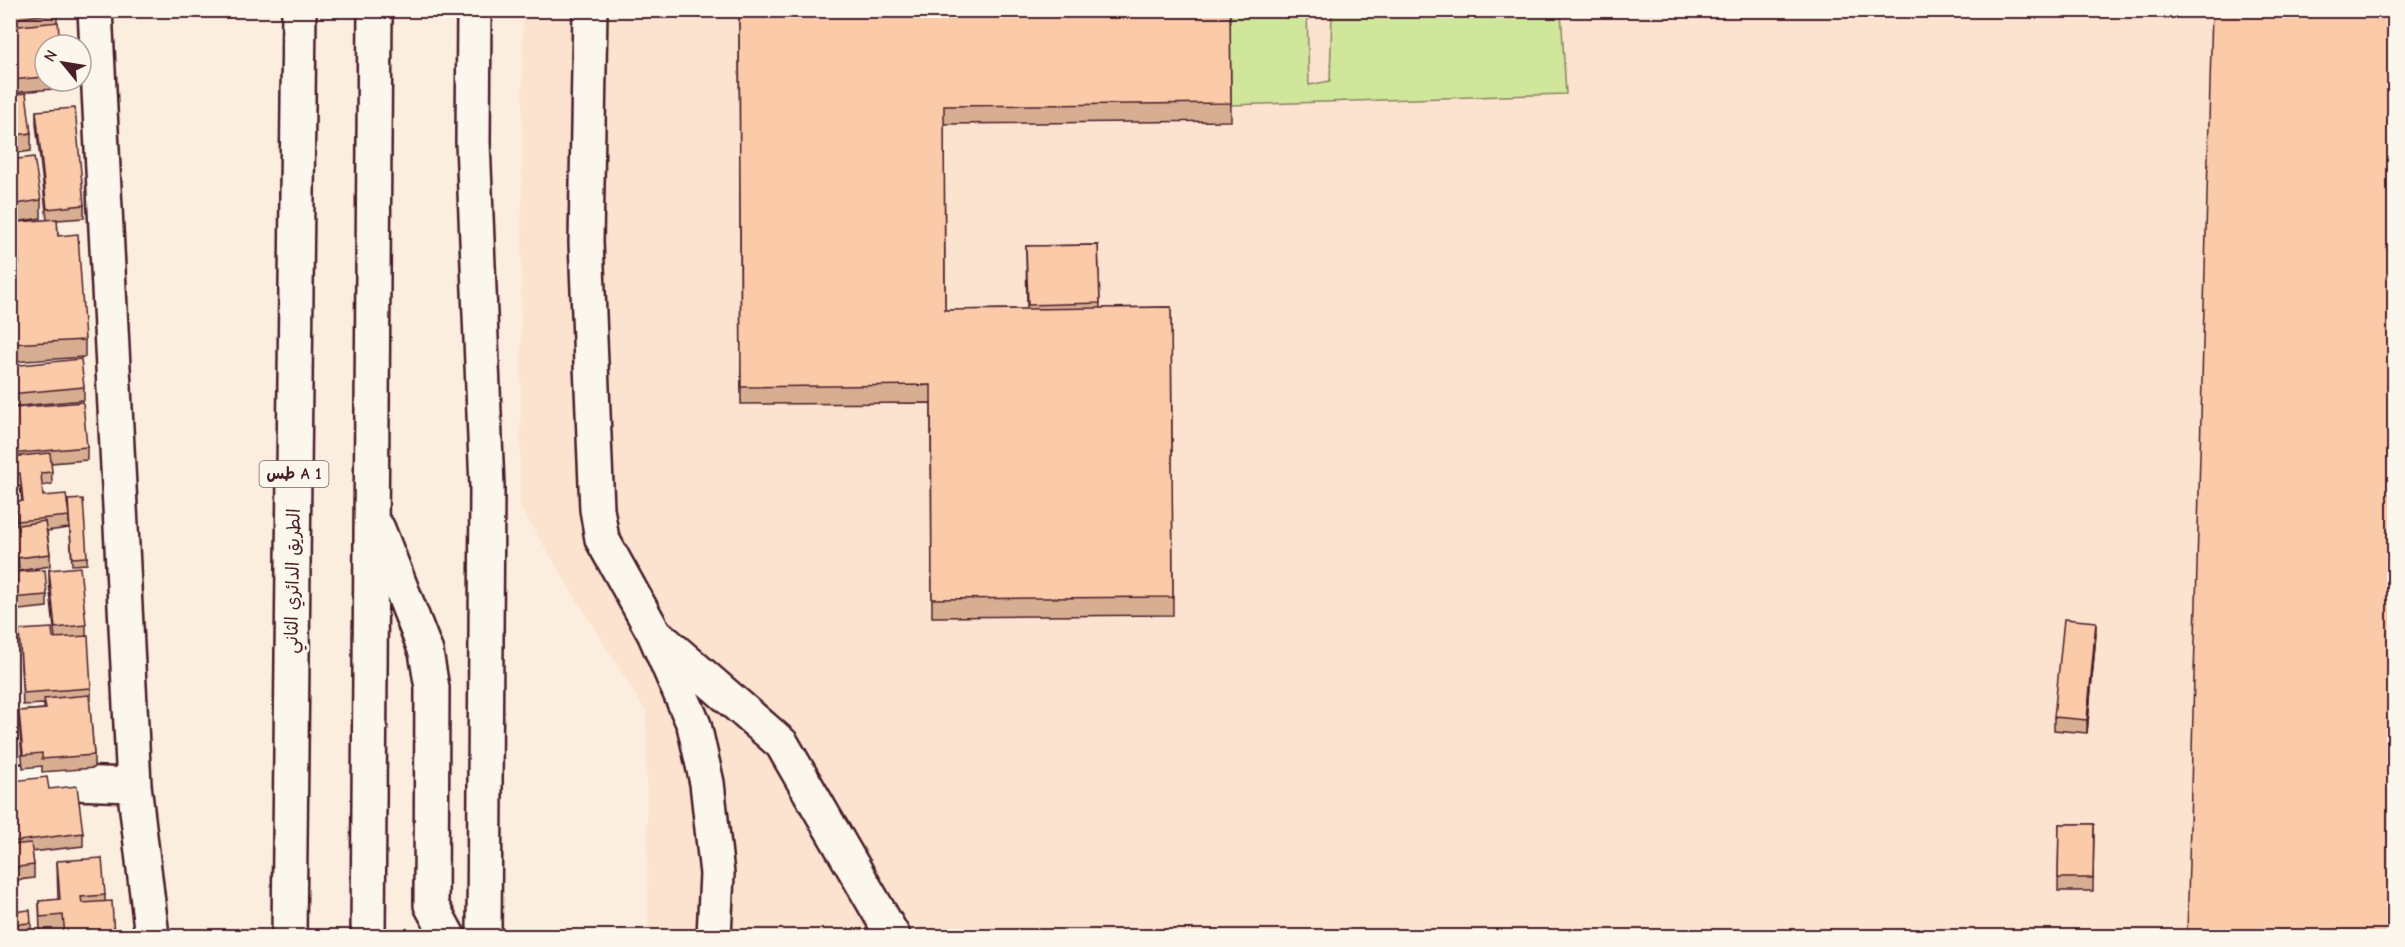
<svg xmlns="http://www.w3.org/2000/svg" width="2405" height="947" font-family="'Comic Neue','Playpen Sans Arabic',sans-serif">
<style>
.built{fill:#fbe3cf}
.green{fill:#cfe69b;stroke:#8c8263;stroke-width:1.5}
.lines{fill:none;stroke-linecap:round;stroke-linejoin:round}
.minor-casing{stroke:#4a1f2b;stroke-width:38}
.highway-casing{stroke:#4a1f2b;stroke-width:38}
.minor{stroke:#fbf7ec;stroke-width:33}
.highway{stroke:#fbf7ec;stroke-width:33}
.wall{fill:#d7ae91;stroke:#4a1f2b;stroke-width:1.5}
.shaded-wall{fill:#af8d76;stroke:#4a1f2b;stroke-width:1.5}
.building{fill:#facaa9;stroke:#4a1f2b;stroke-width:1.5}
.labels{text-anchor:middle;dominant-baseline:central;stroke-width:6;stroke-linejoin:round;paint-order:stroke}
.shield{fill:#fbf7ec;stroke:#7f6065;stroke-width:1.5}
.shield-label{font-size:16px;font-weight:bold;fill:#4a1f2b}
.street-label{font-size:18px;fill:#4a1f2b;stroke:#fbf7ec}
</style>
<rect width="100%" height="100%" fill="#fbeedf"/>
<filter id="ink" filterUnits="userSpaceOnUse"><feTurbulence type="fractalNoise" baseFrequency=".0167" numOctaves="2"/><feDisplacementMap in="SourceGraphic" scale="12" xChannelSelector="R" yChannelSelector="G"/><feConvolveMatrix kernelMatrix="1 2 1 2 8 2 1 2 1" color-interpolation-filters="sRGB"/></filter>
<g filter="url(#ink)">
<path class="built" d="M523,11H2394V936H648L646,712L520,507Z"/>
<path class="green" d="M1230,11H1307L1309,85L1330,81L1332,11H1561L1566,94L1230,105Z"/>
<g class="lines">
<g class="minor-casing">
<path id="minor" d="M95,10L134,785L152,936
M474,10L473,142L487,487L484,936
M590,10L586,242L597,509L602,539L654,633L694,725L707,783L717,874L714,936
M660,638L782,744L893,936
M10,781L134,785"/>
</g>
<g class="highway-casing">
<path id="highway" d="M378,529L426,652L432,688L431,905L448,936
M289,936L299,10
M368,936L375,10"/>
</g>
<use href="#minor" class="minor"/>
<use href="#highway" class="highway"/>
</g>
<path class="wall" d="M10,10H57V23L45,45V81H63V88L10,93Z
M739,10H1230L1231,121L944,124L945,310L1027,309L1026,246L1098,245L1100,308L1171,307L1173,615L932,617L931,403L741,404Z
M10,95L31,133V151L10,154Z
M36,111L84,205V218L57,220L58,236L85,340V357L10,362V260L11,265L18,264L17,222L47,220L36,124Z
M10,160L41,200V218L10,223Z
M10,366L84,387V400L10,407Z
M14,408L87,447V460L51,463L52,484L42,486L43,496L69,516V528L47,531L50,554V566L19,571V572L47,595V607L10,611V584L16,583V581L10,582V543H12V526L16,525L15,502H22L20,486L10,487V424H14Z
M68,500L87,557V564L72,565Z
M49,570L86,625V636L91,688V701H89L94,755V768L42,772V766L23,768L19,724V711L44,709V704L23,705L19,630L55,638L49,583Z
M2096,634L2087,733L2054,730V717Z
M10,711L18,755V767L10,768Z
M10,774L13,781L49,789L83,833V846L32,852L34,865V878L11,881L12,899L10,900Z
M2059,824H2094L2093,891H2058Z
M57,861L105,895V901L114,936H63V933L40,935L39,901L58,900Z
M10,912L31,923V936H10Z"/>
<path class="shaded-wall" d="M2096,622V634L2087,733V720Z"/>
<path class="building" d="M10,10H57V13L10,19Z
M739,10H1230L1231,103L944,106L945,310L1171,307L1173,597L932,599L931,385L741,387Z
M2212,10H2394V936H2187Z
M58,22L60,45H45V77L10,80V27Z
M26,93L31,133L10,136V95Z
M75,108L84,205L47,209L36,111Z
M34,157L41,200L10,205V160Z
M57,219L58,236L78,234L85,340L10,344V265L19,264L17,222Z
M1098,245L1100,303L1028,305L1026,246Z
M81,359L84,387L10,394V366Z
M83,402L87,447L10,454V424H15L14,408Z
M50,453L52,472L41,473L43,496L66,494L69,516L17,521L15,502L23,501L20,473L10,474V457Z
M83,499L87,557L72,558L68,500Z
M45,521L50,554L18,558L19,568L10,569V543H14L12,526Z
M80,567L86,625L55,628L49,570Z
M45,570L47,595L10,598V584L17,583L16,572Z
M2064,619L2096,622L2087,720L2054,717Z
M52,628L53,638L88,636L91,688L23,693L19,630Z
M89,695L94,755L42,759V753L23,755L19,711L46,709L44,699Z
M10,711H15L18,755H10Z
M12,773L13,781L47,777L49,789L77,786L83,833L10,842V822H12L10,813V774Z
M2059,824H2094L2093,878H2058Z
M31,843L34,865L10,868V845Z
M102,858L105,895L81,897L82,903L112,901L114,936H65L63,915L40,917L39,901L60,899L57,861Z
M30,910L31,923L17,924L18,936H10V912Z"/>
</g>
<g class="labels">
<rect class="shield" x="259.5" y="461" width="69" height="26" rx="4.5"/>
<g class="shield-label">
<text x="294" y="474">طس A 1</text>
</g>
<g class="street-label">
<text transform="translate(293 581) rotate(-89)">الطريق الدائري الثاني</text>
</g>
</g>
<rect width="2405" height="947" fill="none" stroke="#fbf7ec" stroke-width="36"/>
<rect x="18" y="18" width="2369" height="911" fill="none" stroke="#4a1f2b" stroke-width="2" filter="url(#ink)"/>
<g transform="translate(63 63) rotate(300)"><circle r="28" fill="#fbf7ec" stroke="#b4a19f" stroke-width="1.5"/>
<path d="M0-4.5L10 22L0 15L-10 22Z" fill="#4a1f2b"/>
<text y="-9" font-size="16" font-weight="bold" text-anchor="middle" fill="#4a1f2b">N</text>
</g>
</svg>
